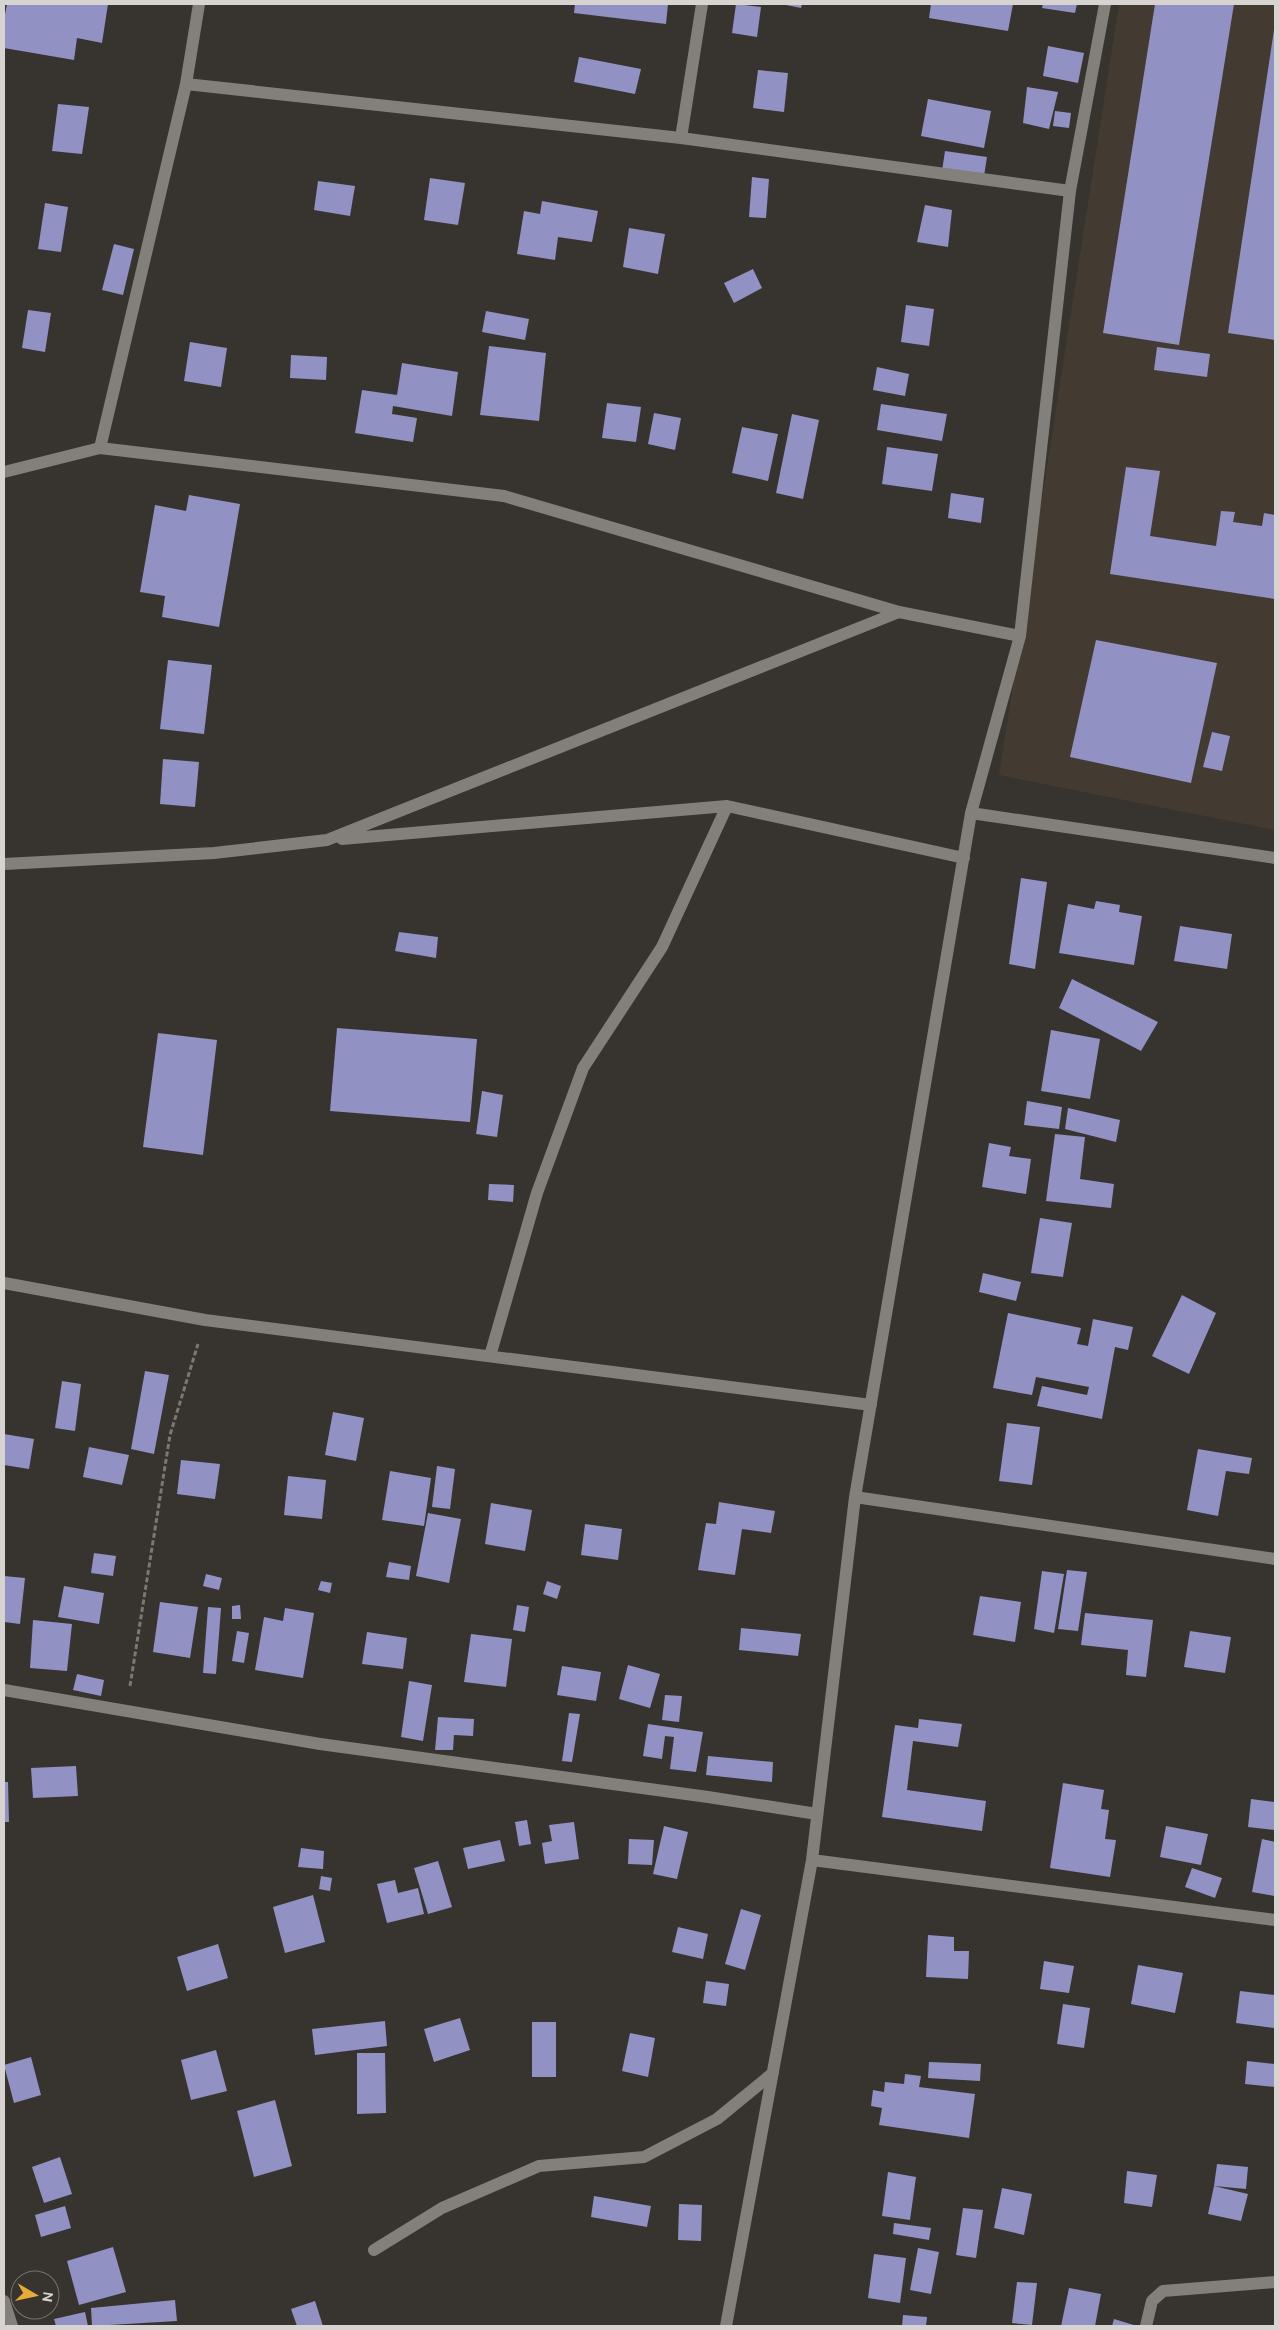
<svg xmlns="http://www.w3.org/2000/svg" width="1279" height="2330" font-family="Ubuntu,sans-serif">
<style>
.built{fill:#433b31}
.building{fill:#9291c4}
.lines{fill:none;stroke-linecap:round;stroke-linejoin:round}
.path{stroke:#7b7773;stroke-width:3;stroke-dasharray:5 2.5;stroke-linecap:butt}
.minor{stroke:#837f7a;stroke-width:12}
</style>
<rect width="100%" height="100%" fill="#37332e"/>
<path class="built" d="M1119,4H1275V830L999,775Z"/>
<path class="building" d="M7,4H108L102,43L77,38L74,60L4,48V20Z
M575,4H668L666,24L574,13Z
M736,4L761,7L757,37L732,33Z
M781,4H802L801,8Z
M931,4H1013L1008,31L929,18Z
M1043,4H1077L1075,13L1042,8Z
M1155,4H1234L1179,345L1103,333Z
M1274,30H1275V340L1228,333Z
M1048,46L1084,53L1078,83L1043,76Z
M579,57L641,69L635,94L574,82Z
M758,70L788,73L784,112L753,108Z
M1027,87L1058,92L1049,129L1023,123Z
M928,99L991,111L984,148L921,136Z
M58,104L89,107L82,154L52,151Z
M1055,111L1071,113L1069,128L1053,126Z
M945,151L987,157L984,176L942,171Z
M752,177L769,179L766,218L749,217Z
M430,178L465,183L458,225L424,220Z
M318,181L355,186L350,216L314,210Z
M542,201L598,211L592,242L558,237L555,260L517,254L524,211L540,214Z
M45,203L68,207L61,252L38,249Z
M925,205L952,210L948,247L917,242Z
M629,228L665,234L658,274L623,267Z
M114,244L134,249L123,295L102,290Z
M753,269L762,288L734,303L724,283Z
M906,305L934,309L929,346L901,342Z
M28,310L51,313L45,352L22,348Z
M486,311L529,319L525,340L482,332Z
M190,342L227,348L221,387L184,381Z
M489,346L546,353L539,421L480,415Z
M1157,347L1210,354L1207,377L1154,370Z
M291,355L327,357L326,380L290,378Z
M402,363L458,372L452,416L393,406L392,414L417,418L413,442L355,433L362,390L397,395Z
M877,367L909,374L905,396L873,390Z
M607,403L641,407L636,442L602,438Z
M881,404L947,414L942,441L877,430Z
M654,413L681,418L675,450L648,444Z
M792,414L819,420L803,499L776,493Z
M742,427L778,434L768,481L732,473Z
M887,447L938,454L932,491L882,484Z
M1126,467L1160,471L1150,536L1216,546L1221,511L1235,512L1233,522L1262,526L1264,513L1275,515V599L1110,574Z
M951,493L984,498L981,523L948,518Z
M189,495L240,504L219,627L162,617L165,596L140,592L155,505L186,511Z
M1096,640L1217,663L1191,783L1070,757Z
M168,660L212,665L204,734L160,729Z
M1212,732L1230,736L1222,771L1203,767Z
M163,759L199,762L195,807L160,804Z
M1021,878L1047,882L1035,969L1009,964Z
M1096,901L1120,905L1119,912L1142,916L1134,965L1059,953L1068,904L1094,909Z
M1180,926L1232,934L1227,969L1174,961Z
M399,932L438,937L436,958L395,951Z
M1072,979L1158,1022L1141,1051L1059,1008Z
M337,1028L477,1039L470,1122L330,1111Z
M1051,1030L1100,1039L1090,1099L1041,1091Z
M158,1033L217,1040L203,1155L143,1147Z
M482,1091L503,1095L497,1137L476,1134Z
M1027,1101L1062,1107L1059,1129L1024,1125Z
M1068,1108L1120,1120L1116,1142L1065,1129Z
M1055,1134L1085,1137L1080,1179L1114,1184L1111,1208L1046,1201Z
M989,1143L1011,1147L1009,1156L1031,1159L1026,1194L982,1187Z
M489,1184L514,1185L513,1202L488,1200Z
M1040,1218L1072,1223L1063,1277L1031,1273Z
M983,1273L1021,1282L1016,1301L979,1292Z
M1182,1295L1216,1313L1189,1374L1152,1356Z
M1008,1313L1081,1328L1077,1344L1088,1346L1093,1319L1133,1327L1128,1350L1115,1347L1102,1419L1037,1406L1042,1386L1087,1395L1089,1387L1036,1377L1032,1395L993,1388Z
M145,1371L169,1375L154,1454L131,1449Z
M62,1381L81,1384L75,1431L55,1428Z
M333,1412L364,1418L356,1461L325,1455Z
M1007,1423L1040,1427L1032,1485L999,1481Z
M4,1434L34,1439L29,1469L4,1465Z
M89,1447L129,1455L122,1485L83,1477Z
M1198,1449L1252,1458L1249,1474L1226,1471L1218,1516L1187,1510Z
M181,1460L220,1464L215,1499L177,1494Z
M437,1466L455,1469L450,1509L432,1507Z
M390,1471L431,1478L424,1526L382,1520Z
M288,1476L326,1480L322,1519L284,1515Z
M719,1502L775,1511L771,1533L742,1529L735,1575L698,1570L706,1523L716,1524Z
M491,1503L532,1510L525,1551L485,1544Z
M428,1513L461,1519L449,1583L416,1576Z
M585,1524L622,1529L618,1560L581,1555Z
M94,1553L116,1556L113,1576L91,1573Z
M389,1562L411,1566L409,1580L386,1577Z
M1067,1570L1087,1572L1078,1631L1058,1629Z
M1042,1571L1064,1574L1054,1633L1034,1629Z
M206,1574L222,1578L219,1590L203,1586Z
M4,1576L25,1578L20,1624L4,1622Z
M321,1581L332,1583L330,1593L318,1590Z
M547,1581L561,1586L557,1599L543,1594Z
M64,1586L104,1593L99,1624L58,1617Z
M980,1596L1021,1602L1015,1642L973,1635Z
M160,1602L198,1607L190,1658L153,1652Z
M240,1605L241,1619H232V1606Z
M517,1605L529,1607L525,1632L513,1630Z
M208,1607L221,1608L216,1674L203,1673Z
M285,1608L314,1613L303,1678L255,1670L264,1617L283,1621Z
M1085,1613L1153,1620L1146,1677L1126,1675L1128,1650L1081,1645Z
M33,1620L72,1624L67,1671L30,1668Z
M741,1628L801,1634L798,1656L739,1650Z
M237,1631L249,1633L244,1663L232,1661Z
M1190,1631L1231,1637L1225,1673L1184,1667Z
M367,1632L407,1638L403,1669L362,1664Z
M471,1634L512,1639L506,1687L464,1682Z
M628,1665L660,1674L650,1708L619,1699Z
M562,1666L601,1672L596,1701L557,1695Z
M77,1674L104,1680L101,1696L73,1690Z
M409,1681L432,1685L423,1741L401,1737Z
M665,1695L682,1696L679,1722L662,1720Z
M569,1713L580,1714L572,1762L562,1761Z
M438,1717L474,1719L473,1736L454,1735L453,1750H435Z
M919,1719L962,1724L958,1747L913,1741L907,1790L986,1801L982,1831L882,1817L895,1725L918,1728Z
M648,1724L703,1732L696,1772L670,1769L674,1737L665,1736L662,1759L643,1756Z
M708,1756L773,1762L772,1782L706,1775Z
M76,1766L78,1796L33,1798L31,1768Z
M4,1782H8L9,1822H4Z
M1063,1783L1104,1790L1101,1809L1109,1810L1105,1839L1116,1840L1110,1877L1050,1868Z
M1251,1799L1275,1802V1830L1248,1827Z
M527,1820L531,1844L519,1846L515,1822Z
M574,1822L579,1859L545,1864L542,1843L552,1841L549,1825Z
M664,1826L688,1832L677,1879L653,1874Z
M1166,1826L1208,1834L1201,1865L1160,1857Z
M629,1839L654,1840L652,1865L628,1864Z
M1262,1839L1275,1842V1896L1252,1892Z
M500,1840L505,1861L468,1869L463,1848Z
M301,1848L324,1851L323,1869L298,1867Z
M438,1861L452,1907L428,1914L414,1868Z
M1192,1868L1222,1878L1215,1898L1185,1887Z
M321,1876L332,1878L330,1891L319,1889Z
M395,1880L398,1893L418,1888L424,1914L387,1923L377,1884Z
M313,1895L325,1942L285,1953L273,1907Z
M741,1909L761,1915L745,1970L725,1964Z
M678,1927L708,1934L703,1959L672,1952Z
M928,1935L954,1937V1951H969L968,1979L926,1977Z
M218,1944L228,1978L187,1991L177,1957Z
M1044,1961L1074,1966L1069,1993L1040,1989Z
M1138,1965L1183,1973L1175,2013L1131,2004Z
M706,1981L729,1984L726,2006L703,2003Z
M1240,1991L1275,1995L1274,2028L1236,2023Z
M1063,2004L1090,2008L1084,2048L1057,2044Z
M460,2018L470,2050L434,2062L424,2029Z
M385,2021L387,2046L315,2055L312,2029Z
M532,2022H556V2077H532Z
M630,2033L655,2038L648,2077L622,2071Z
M216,2050L227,2091L191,2100L181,2060Z
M357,2053H385L386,2113L357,2114Z
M31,2057L41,2095L14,2103L4,2065Z
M1247,2061L1275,2064V2087L1245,2084Z
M929,2062L981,2064L980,2081L928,2078Z
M905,2074L921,2076L919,2087L975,2094L969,2138L879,2125L882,2108L871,2106L873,2090L884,2092L885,2082L904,2084Z
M275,2100L292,2166L254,2177L237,2111Z
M60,2157L72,2194L44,2203L32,2167Z
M1217,2164L1248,2167L1246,2189L1214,2186Z
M1127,2171L1157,2175L1152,2207L1124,2203Z
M888,2172L916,2177L910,2220L882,2216Z
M1214,2186L1248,2194L1241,2221L1208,2214Z
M1002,2188L1032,2194L1024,2235L994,2228Z
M594,2196L651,2206L647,2227L591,2217Z
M679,2204L702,2205L701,2241L678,2240Z
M65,2206L71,2228L41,2237L35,2215Z
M963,2208L983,2210L976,2258L956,2255Z
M894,2223L931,2228L929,2240L893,2234Z
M113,2247L126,2292L79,2305L67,2261Z
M918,2248L939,2252L931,2294L910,2290Z
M874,2254L906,2258L900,2303L868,2298Z
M1017,2282L1037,2283L1032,2325L1012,2323Z
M1069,2288L1101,2294L1095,2326H1061Z
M175,2300L177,2321L92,2326L91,2308Z
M315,2301L323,2326H297L291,2309Z
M85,2312L88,2326H56L54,2319Z
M903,2315L927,2317L926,2326H902Z
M1114,2319L1137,2326H1112Z"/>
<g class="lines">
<path class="path" d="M130,1686L170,1435L198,1344"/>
<path class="minor" d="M199,4L186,84L681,138L1070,191
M681,138L702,4
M100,448L186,84
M4,472L100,448L504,496L899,612
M971,813L1275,858
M342,839L727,806L964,858
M4,864L214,853L327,840L899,612L1020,636
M4,1283L205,1320L871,1405
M490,1356L537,1193L583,1068L662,947L727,806
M855,1497L1275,1559
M4,1690L320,1744L708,1797L817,1814
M812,1860L1275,1920
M374,2250L442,2208L539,2166L644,2157L717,2119L773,2073
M4,2301L12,2326
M726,2326L812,1860L855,1497L971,813L1020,636L1070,191L1105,4
M1146,2326L1152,2301L1163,2291L1275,2282"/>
</g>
<rect width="1279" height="2330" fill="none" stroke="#d6d3d0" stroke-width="10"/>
<g transform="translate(35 2295) rotate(99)"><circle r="24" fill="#37332e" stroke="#77736f"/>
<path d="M0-4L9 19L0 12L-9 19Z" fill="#e8ab37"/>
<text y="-8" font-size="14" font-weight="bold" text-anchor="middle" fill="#d6d3d0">N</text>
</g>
</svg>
